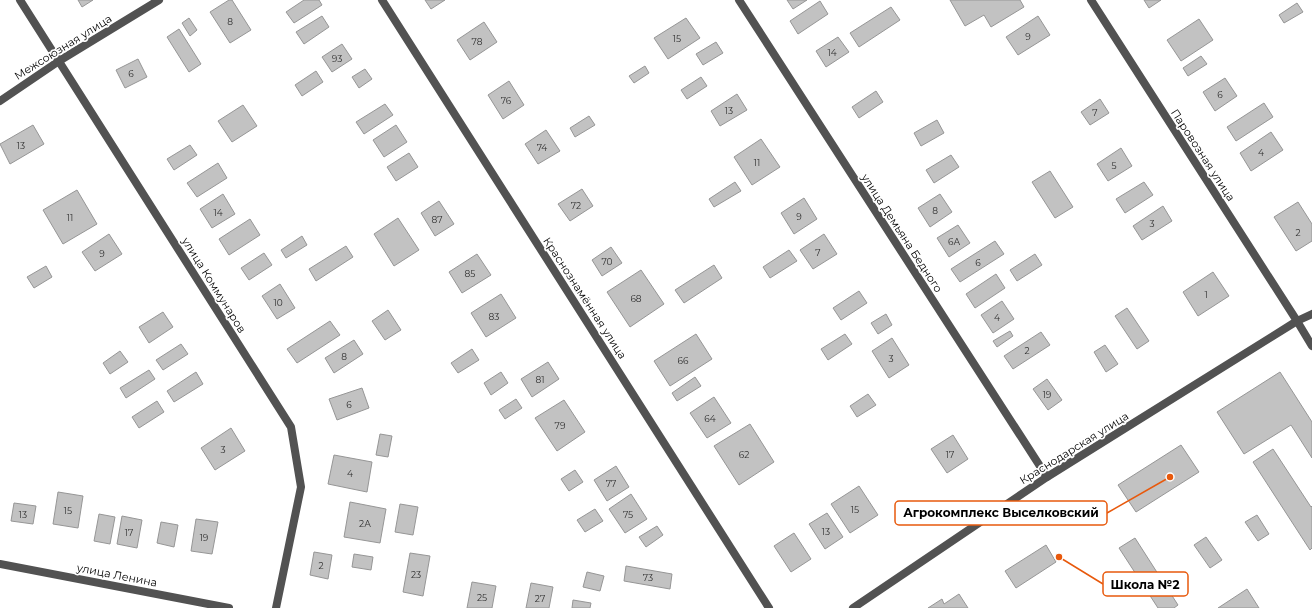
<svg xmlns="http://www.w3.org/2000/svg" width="1312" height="608" font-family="Montserrat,sans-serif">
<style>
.building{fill:#c2c2c2;stroke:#969696}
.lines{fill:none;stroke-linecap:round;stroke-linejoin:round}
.minor{stroke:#525252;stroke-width:8}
.tertiary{stroke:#525252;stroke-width:8}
.labels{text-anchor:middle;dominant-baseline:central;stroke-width:3.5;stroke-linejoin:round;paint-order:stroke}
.number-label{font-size:9px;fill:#303030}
.street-label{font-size:11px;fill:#000;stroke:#fff}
.leader{fill:none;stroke:#e8590c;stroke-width:1.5}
.callout-dot{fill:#e8590c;stroke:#fff;stroke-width:1.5}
.callout{fill:#fff;stroke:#e8590c;stroke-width:1.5}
.callout-label{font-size:12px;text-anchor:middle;font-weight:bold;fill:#000}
</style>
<rect width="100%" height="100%" fill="#fff"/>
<path class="building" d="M78,0H93L82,7Z
M229,0H232L251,30L230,43L210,12Z
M304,0H319L322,5L294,23L286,12Z
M425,0H445L431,9Z
M787,0H807L793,9Z
M950,0H1020L1024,7L991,27L984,15L965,26Z
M1144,0H1161L1149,8Z
M820,1L828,14L798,34L790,21Z
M1297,3L1303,12L1284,23L1279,15Z
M891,7L900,20L859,47L850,33Z
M322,16L329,27L304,44L296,32Z
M1038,16L1050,35L1018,55L1006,37Z
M189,18L197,30L190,36L182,23Z
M686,18L700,38L668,59L654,38Z
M1199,19L1213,40L1181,61L1167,40Z
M484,22L497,42L470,60L457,40Z
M179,29L201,64L189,72L167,37Z
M838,37L849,52L826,67L816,51Z
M716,42L723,53L703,65L696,54Z
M342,44L352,59L332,72L322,57Z
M1201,56L1207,64L1188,76L1183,68Z
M138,59L147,77L125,88L116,70Z
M645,66L649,73L634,83L629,76Z
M365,69L372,79L359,88L352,77Z
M316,71L323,82L302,96L295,85Z
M701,77L707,86L687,99L681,90Z
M1225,78L1237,96L1215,111L1203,92Z
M509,81L524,105L503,119L488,95Z
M876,91L883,102L859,118L852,107Z
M737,94L747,110L720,126L711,111Z
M1100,99L1109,113L1090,125L1081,112Z
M1264,103L1273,117L1236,141L1227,127Z
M385,104L393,115L364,134L356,122Z
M243,105L257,126L232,142L218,121Z
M589,116L595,125L575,137L570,128Z
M937,120L944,133L921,146L914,133Z
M33,125L44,144L10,164L0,144Z
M396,125L407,142L384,157L373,140Z
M546,130L560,151L538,164L525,144Z
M1271,132L1283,150L1251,171L1240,153Z
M761,139L780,167L752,185L734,157Z
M190,145L197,155L174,170L167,159Z
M1121,148L1132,166L1108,181L1097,164Z
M409,153L418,167L396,181L387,167Z
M951,155L959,167L934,183L926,170Z
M218,163L227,178L197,197L187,183Z
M1050,171L1073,207L1055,218L1032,182Z
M735,182L741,191L714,207L709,199Z
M1144,182L1153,195L1125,213L1116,199Z
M582,189L593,206L570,221L558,204Z
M77,190L97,224L63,244L43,210Z
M223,194L235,214L212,228L200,209Z
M940,194L952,212L930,227L918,208Z
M804,198L817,219L794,234L781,213Z
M439,201L454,224L435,236L421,213Z
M1298,202L1312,224V241L1296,251L1274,217Z
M1163,206L1172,221L1142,240L1133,226Z
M398,218L419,250L394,266L374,234Z
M250,219L260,235L229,255L219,239Z
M958,225L970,243L949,257L937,238Z
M109,234L122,254L95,271L82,252Z
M824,234L837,254L813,269L800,250Z
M302,236L307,245L286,258L281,250Z
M995,241L1004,254L960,282L951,269Z
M346,246L353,257L316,281L309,269Z
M611,247L622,263L602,276L592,260Z
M789,250L797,261L770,278L763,267Z
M264,253L272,265L249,280L241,268Z
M477,254L491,275L462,293L449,272Z
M1035,254L1042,265L1017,281L1010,270Z
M714,265L722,278L684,303L675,290Z
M46,266L52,277L34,288L27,277Z
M641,270L664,304L630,327L607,292Z
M1213,272L1229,296L1198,316L1183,292Z
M996,274L1005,288L975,308L966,294Z
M280,284L295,308L277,319L262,296Z
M859,291L867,303L841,320L833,308Z
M501,294L516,318L486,337L471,313Z
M1002,301L1014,319L993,333L981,315Z
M1127,308L1149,341L1137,349L1115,316Z
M388,310L401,330L385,340L372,321Z
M163,312L173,327L149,343L139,327Z
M886,314L892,325L878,334L871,323Z
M330,321L340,335L297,363L287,349Z
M1010,331L1013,336L997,347L993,341Z
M1041,332L1050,345L1013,369L1004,356Z
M696,334L712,359L670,386L654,361Z
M845,334L852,344L828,360L821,349Z
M892,338L909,365L889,378L872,351Z
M354,340L363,354L334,373L325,358Z
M181,344L188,354L163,370L156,360Z
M1105,345L1118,364L1106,372L1094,352Z
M472,349L479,360L458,373L451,363Z
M120,351L128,362L110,374L103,363Z
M548,362L559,379L532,397L521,379Z
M149,370L155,379L126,398L120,388Z
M196,372L203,384L174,402L167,391Z
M501,372L508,383L491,395L484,383Z
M1280,372L1312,422V458L1291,425L1244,454L1217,412Z
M695,377L701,386L677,401L672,393Z
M1047,379L1062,400L1048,410L1033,389Z
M362,388L369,408L337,420L329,399Z
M868,394L876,405L857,417L850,406Z
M714,397L731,423L707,438L690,413Z
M516,399L522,408L505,419L499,410Z
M564,400L585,432L557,451L535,418Z
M157,401L164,412L139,428L132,417Z
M750,424L774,462L739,485L714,446Z
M231,428L245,451L215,470L201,448Z
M380,434L392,436L388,457L376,455Z
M953,435L968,459L947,473L931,449Z
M1181,445L1199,472L1136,512L1118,485Z
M1273,449L1311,507L1312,506V548L1310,550L1253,462Z
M334,455L372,462L367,492L328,484Z
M616,466L629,487L607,501L594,480Z
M575,470L583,482L569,491L561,479Z
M859,486L878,515L850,533L831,504Z
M58,492L83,496L78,528L53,524Z
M631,494L647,519L625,533L609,509Z
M350,502L386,509L380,543L344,537Z
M14,503L36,506L33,524L11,521Z
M400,504L418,507L413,535L395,532Z
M595,509L603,521L585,532L577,520Z
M827,513L843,537L825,549L809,524Z
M99,514L115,517L110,544L94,541Z
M1257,515L1269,534L1258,541L1245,522Z
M122,516L142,520L137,548L117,544Z
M196,519L218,522L212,554L191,551Z
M161,522L178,525L174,547L157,543Z
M657,526L663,535L646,547L639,537Z
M794,533L811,559L791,572L774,546Z
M1206,537L1222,560L1210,568L1194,545Z
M1135,538L1178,605L1174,608H1158L1119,548Z
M1046,545L1056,562L1016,588L1005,571Z
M314,552L332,555L328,579L310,575Z
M410,553L430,556L423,596L403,592Z
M354,554L373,557L371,570L352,567Z
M626,566L672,574L670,589L624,581Z
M587,572L604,576L600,591L583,587Z
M472,582L496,586L492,608H467Z
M531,583L553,587L549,608H526Z
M1247,589L1259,608H1218Z
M959,594L968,608H928L942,599L944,604Z
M573,600L591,603L590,608H572Z"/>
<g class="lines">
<path class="minor" d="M20,0L291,427L301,487L276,608
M382,0L769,608
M739,0L1047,477
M1091,0L1297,321L1312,314
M0,101L59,61L159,0"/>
<path class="tertiary" d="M0,564L229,608
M853,608L1047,477L1297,321L1312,346"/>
</g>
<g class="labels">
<g class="number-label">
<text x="230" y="21">8</text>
<text x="1028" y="36">9</text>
<text x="677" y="38">15</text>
<text x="477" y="41">78</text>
<text x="832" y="52">14</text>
<text x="337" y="58">93</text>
<text x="131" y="73">6</text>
<text x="1220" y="94">6</text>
<text x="506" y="100">76</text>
<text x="729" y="110">13</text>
<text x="1095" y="112">7</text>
<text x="21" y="145">13</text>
<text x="542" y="147">74</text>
<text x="1261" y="152">4</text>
<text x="757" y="162">11</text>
<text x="1114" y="165">5</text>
<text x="576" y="205">72</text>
<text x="935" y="210">8</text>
<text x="218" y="212">14</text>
<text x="799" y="216">9</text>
<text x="70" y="217">11</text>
<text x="437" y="219">87</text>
<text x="1152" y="223">3</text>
<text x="1298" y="232">2</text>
<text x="954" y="241">6А</text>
<text x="818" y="252">7</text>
<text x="102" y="253">9</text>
<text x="607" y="261">70</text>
<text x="978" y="262">6</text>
<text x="470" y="273">85</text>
<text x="1206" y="294">1</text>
<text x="636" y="298">68</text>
<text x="278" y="302">10</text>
<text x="494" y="316">83</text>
<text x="997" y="317">4</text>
<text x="1027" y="350">2</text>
<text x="344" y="356">8</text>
<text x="891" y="358">3</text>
<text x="683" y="360">66</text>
<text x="540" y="379">81</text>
<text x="1047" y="394">19</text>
<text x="349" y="404">6</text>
<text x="710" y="418">64</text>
<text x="560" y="425">79</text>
<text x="223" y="449">3</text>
<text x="744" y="454">62</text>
<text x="950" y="454">17</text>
<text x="350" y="473">4</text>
<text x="611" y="483">77</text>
<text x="855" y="509">15</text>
<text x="68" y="510">15</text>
<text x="23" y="514">13</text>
<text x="628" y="514">75</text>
<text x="365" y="523">2А</text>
<text x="826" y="531">13</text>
<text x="129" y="532">17</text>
<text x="204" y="537">19</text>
<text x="321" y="565">2</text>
<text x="416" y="574">23</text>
<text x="648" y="577">73</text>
<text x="482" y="597">25</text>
<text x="540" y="598">27</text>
</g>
<g class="street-label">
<text transform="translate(63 47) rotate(-32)">Межсоюзная улица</text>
<text transform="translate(1203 155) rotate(57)">Паровозная улица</text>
<text transform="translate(902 233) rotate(57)">улица Демьяна Бедного</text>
<text transform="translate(214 285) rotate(58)">улица Коммунаров</text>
<text transform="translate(585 298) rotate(57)">Краснознамённая улица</text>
<text transform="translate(1074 448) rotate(-32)">Краснодарская улица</text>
<text transform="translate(117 575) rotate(11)">улица Ленина</text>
</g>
</g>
<path class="leader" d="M1170 477L1107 513M1059 557L1103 584"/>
<g class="callout-dot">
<circle cx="1170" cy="477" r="4"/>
<circle cx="1059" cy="557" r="4"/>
</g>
<g class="callout">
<rect x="895" y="501" width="212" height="24" rx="4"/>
<rect x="1103" y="572" width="85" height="24" rx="4"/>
</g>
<g class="callout-label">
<text x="1001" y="517">Агрокомплекс Выселковский</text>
<text x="1145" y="589">Школа №2</text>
</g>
</svg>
